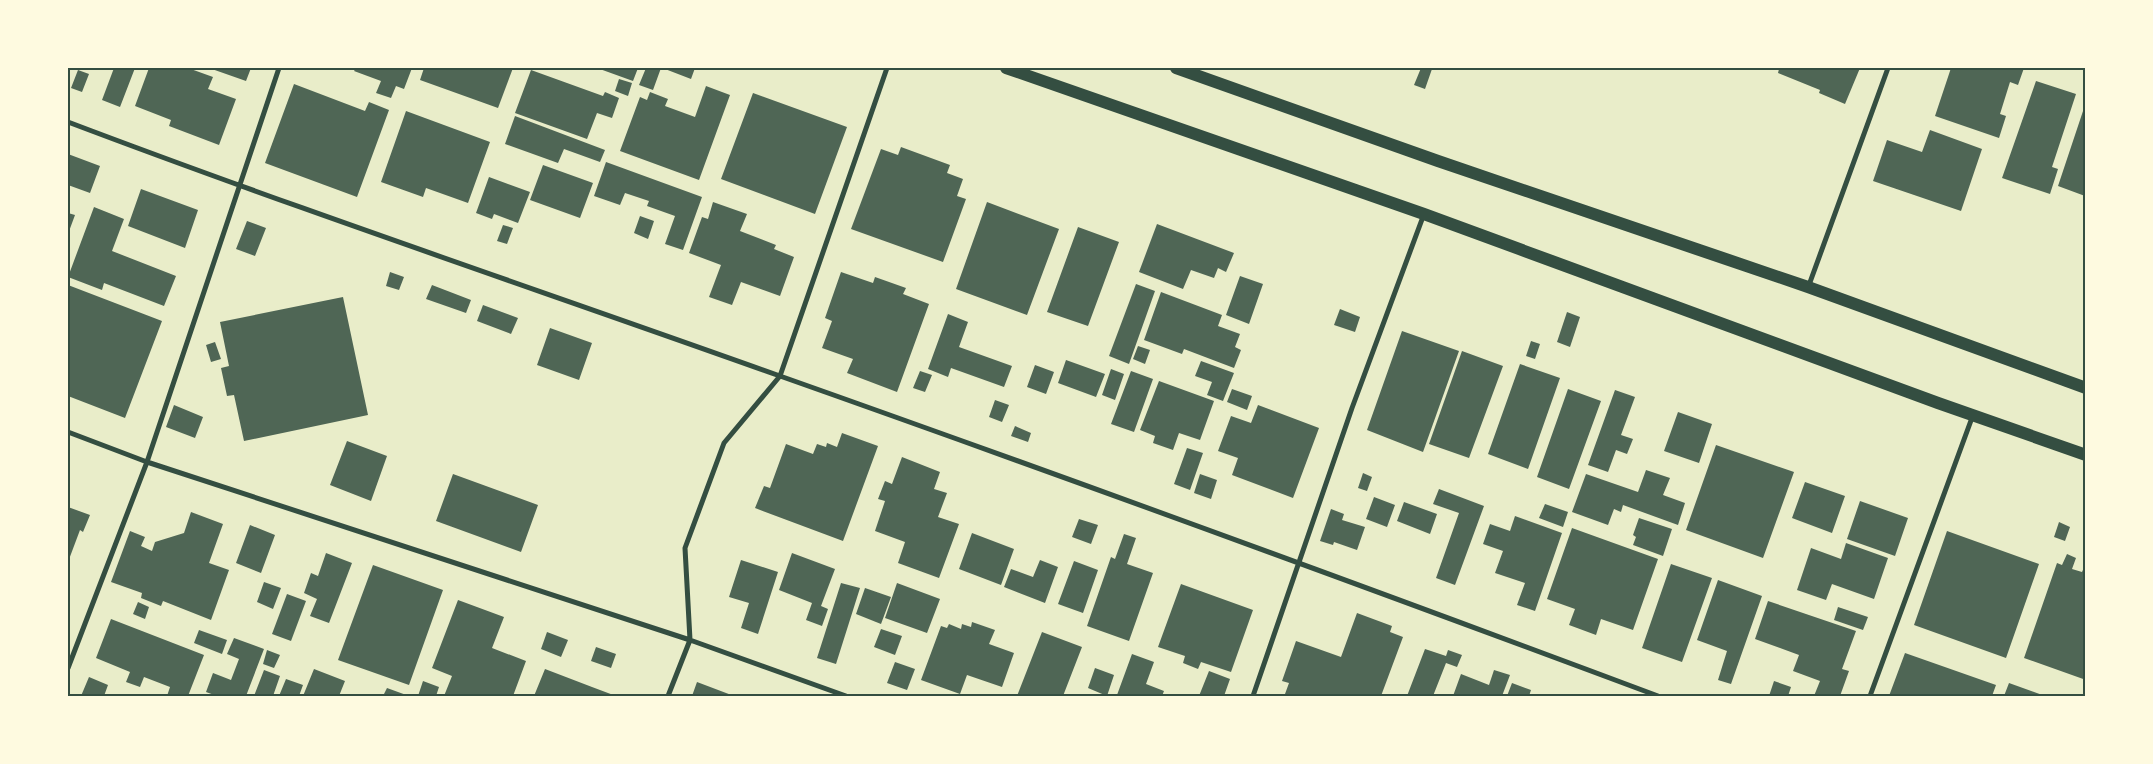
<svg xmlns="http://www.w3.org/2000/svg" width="2153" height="764" font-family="'Roboto Condensed',sans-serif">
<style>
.building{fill:#4f6655}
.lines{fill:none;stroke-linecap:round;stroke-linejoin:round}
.minor{stroke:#344e41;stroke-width:5}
.primary{stroke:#344e41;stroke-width:12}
.neatline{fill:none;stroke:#344e41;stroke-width:2}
</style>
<rect width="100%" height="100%" fill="#e9edc9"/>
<path class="building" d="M114,68H135L120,107L102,100Z
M149,68H188L213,77L208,89L236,99L219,145L169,126L171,120L135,106Z
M209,68H251L246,81Z
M356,68H412L404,89L396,86L391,98L376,93L381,81L354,71Z
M424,68H513L498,108L420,80Z
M597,68H638L633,81Z
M646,68H661L653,90L639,85Z
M666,68H695L691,79L665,69Z
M1421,68L1432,69L1425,89L1414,85Z
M1776,68H1860L1845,104L1819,93L1820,90L1778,73L1779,69Z
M1951,68H2024L2018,85L2010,82L2000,114L2006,116L1999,138L1935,116Z
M78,70L89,74L82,92L71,88Z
M531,70L603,96L605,92L619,98L612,118L597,113L587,139L515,113Z
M619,79L632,83L628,96L615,91Z
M2036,81L2076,94L2052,167L2058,169L2050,194L2002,178Z
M294,84L365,111L369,102L389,110L357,197L265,163Z
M706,86L730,95L699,180L620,151L640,97L647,100L650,92L668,99L665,106L695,117Z
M753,93L847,127L815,214L721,179Z
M2085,105L2086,194L2085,196L2058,186Z
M406,111L490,142L468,203L426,188L423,197L381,182Z
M515,116L605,150L600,162L564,149L558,163L505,144Z
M1930,130L1982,149L1961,211L1873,181L1887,140L1922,152Z
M901,147L950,165L947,173L963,179L957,196L966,199L943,262L851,229L881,149L898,155Z
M68,154L100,166L90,193L68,185Z
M606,162L702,197L683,250L665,244L675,216L647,206L649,201L625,193L620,205L594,196Z
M543,165L593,183L580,218L530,200Z
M489,177L530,192L518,223L494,214L492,219L476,213Z
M141,189L198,210L185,248L128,226Z
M713,202L747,214L740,231L776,245L774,249L794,257L780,296L741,282L732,305L709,297L721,265L689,253L702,217L708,219Z
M987,202L1059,229L1027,315L956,289Z
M94,207L124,219L112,251L176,276L164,306L104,283L102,290L68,277Z
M68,213L75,215L68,234Z
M640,216L654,221L648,239L634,233Z
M247,221L266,228L255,256L236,249Z
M1157,224L1234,253L1226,272L1218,268L1214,278L1191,270L1183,289L1139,272Z
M503,225L513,228L507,244L497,241Z
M1078,227L1119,242L1088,326L1047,312Z
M390,272L404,277L399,290L386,286Z
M841,272L873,283L875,277L906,288L903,294L929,304L897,392L847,373L853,359L822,348L832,321L825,318Z
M1240,276L1263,284L1249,324L1226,315Z
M1136,284L1155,291L1129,364L1109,356Z
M68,285L162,321L125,418L68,396Z
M432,285L471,300L466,313L426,299Z
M1161,292L1222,315L1218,326L1240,334L1235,347L1241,350L1234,368L1184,349L1182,354L1144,340Z
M343,297L368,415L244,441L234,395L227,396L221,368L229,366L220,322Z
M483,305L518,318L511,334L477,321Z
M1340,309L1360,317L1355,332L1334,325Z
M1567,312L1580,317L1570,347L1557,342Z
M948,314L968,322L959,347L1012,366L1004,387L951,368L948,377L928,369Z
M550,328L592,343L579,380L537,365Z
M1402,331L1459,351L1423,452L1367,430Z
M1531,341L1540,344L1535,359L1526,356Z
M215,342L221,359L211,362L206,345Z
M1138,346L1150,350L1145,364L1133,359Z
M1462,351L1503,366L1469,458L1429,444Z
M1066,360L1105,374L1096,397L1058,383Z
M1201,361L1234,373L1223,401L1207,395L1212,382L1195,376Z
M1520,364L1560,378L1528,469L1488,454Z
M1035,365L1054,372L1046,394L1027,387Z
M1111,369L1124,374L1115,400L1102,395Z
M920,371L932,375L925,392L913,388Z
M1131,371L1153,379L1134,432L1111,424Z
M1159,381L1214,401L1200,440L1179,433L1173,450L1153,443L1155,436L1140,430Z
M1232,389L1252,396L1247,410L1227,402Z
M1568,389L1601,401L1569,489L1537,477Z
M1615,390L1635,397L1621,435L1633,439L1627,454L1616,450L1608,472L1588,465Z
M995,400L1009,405L1002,422L989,417Z
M174,405L203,417L195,438L166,427Z
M1258,405L1319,428L1293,498L1232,475L1238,458L1218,451L1231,416L1251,423Z
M1678,412L1712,424L1699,463L1664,451Z
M1015,426L1031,433L1028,442L1011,436Z
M842,433L878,446L843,541L755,508L764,486L770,488L786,444L813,454L817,444L826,447L827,443L837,447Z
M347,441L387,456L371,501L330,485Z
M1716,445L1794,472L1763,558L1686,530Z
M1187,448L1203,453L1190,490L1174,484Z
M902,457L940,472L934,489L947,493L938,517L959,524L939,578L898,563L905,542L875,531L885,501L878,499L885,481L892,484Z
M1646,470L1670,478L1663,495L1685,503L1678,525L1623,505L1621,512L1614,509L1608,525L1572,512L1586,474L1638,492Z
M1363,473L1372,477L1367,491L1358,488Z
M453,474L538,505L521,552L436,521Z
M1200,474L1217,480L1211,499L1194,493Z
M1805,482L1845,496L1832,533L1792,518Z
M1439,489L1484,506L1455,585L1436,578L1459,513L1433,504Z
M1374,497L1395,505L1387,527L1366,519Z
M1860,501L1908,518L1895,556L1847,539Z
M1404,502L1437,514L1430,534L1397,521Z
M1545,504L1568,512L1563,527L1539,518Z
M68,507L90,515L83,532L80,530L68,562Z
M1331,509L1344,514L1342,520L1365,527L1357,550L1334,542L1333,545L1320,541Z
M191,512L223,524L209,563L229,570L211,620L163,601L161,606L141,598L142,593L111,582L130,531L145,537L141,546L152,551L155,542L184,533Z
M1515,516L1562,533L1535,611L1517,605L1525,583L1495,573L1503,551L1483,544L1490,524L1510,531Z
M1639,518L1672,529L1663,556L1633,545L1636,537L1633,535Z
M1079,519L1098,525L1091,544L1072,537Z
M2059,522L2070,527L2065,541L2054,537Z
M250,525L275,535L261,573L236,563Z
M1572,528L1658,559L1633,630L1601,619L1596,635L1569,625L1575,609L1547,599Z
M1947,531L2039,564L2006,658L1914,625Z
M972,533L1014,549L1001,585L959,569Z
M1124,534L1136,538L1127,564L1153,573L1129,641L1087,626L1111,557L1115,559Z
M1846,543L1888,558L1874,599L1832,584L1826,600L1797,590L1811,548L1841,559Z
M326,553L352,563L329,623L310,616L317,599L304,593L311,573L318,576Z
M792,553L835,569L821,606L828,609L822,626L806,620L812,603L779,590Z
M2067,554L2076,558L2072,569L2082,572L2086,563V680L2024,658L2057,563L2062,565Z
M741,560L778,572L758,634L741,628L749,603L729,597Z
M1040,560L1058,567L1045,603L1004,587L1011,569L1033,577Z
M1074,561L1098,570L1083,613L1058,604Z
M1671,564L1712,578L1682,662L1642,648Z
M373,565L443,590L409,685L338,660Z
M1718,580L1762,596L1731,684L1718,680L1727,651L1697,640Z
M264,582L281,588L273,609L257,602Z
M841,583L860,588L836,664L817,658Z
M897,583L940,599L927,633L885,618Z
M1181,584L1253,610L1231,672L1201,662L1198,669L1183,663L1185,656L1158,647Z
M865,588L891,597L881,624L856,614Z
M287,594L306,601L291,641L272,634Z
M458,600L504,617L492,648L526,661L513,696H444L452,676L432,668Z
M1768,601L1856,631L1842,669L1849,671L1840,696H1814L1820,681L1793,671L1799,655L1755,639Z
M138,602L149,607L145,619L133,614Z
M1838,607L1868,617L1863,630L1834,620Z
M1357,613L1392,626L1390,632L1403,637L1381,696H1293L1285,694L1289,683L1282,681L1296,641L1341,657Z
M111,619L204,655L188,696H167L170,687L144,677L140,687L126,682L130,672L96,658Z
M972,622L995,630L989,644L1014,653L1002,687L967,675L960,694L921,680L941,626L947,628L949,624L961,629L962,624L971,627Z
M881,629L902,636L895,655L874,647Z
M199,630L227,640L222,654L194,643Z
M547,632L568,640L561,657L541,649Z
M1042,632L1082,647L1063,696H1017Z
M234,638L264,649L246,696H217L206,692L213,673L231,680L239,659L227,654Z
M596,647L616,654L611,668L591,661Z
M1425,649L1446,656L1448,650L1462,655L1457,667L1446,663L1433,696H1407Z
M267,650L280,655L274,668L263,664Z
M1905,653L1996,685L1992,696H1889Z
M1132,654L1154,662L1146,684L1164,691L1162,696L1117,695Z
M895,662L915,669L907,690L887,683Z
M1095,668L1114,675L1107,696L1088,688Z
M314,669L345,681L339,696H303Z
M545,669L592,687L616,696H534Z
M264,670L280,676L273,696H254Z
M1494,670L1510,675L1502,696H1453L1461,674L1489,685Z
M1209,671L1230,679L1224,696H1199Z
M89,677L108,685L104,696H81Z
M286,679L303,685L299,696H279Z
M423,681L439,687L436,696H418Z
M1774,681L1791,687L1788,696H1769Z
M697,682L734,696H692Z
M1512,683L1531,690L1529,696H1507Z
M2009,683L2045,696H2004Z
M387,688L409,696H383Z"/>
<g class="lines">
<path class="minor" d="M68,122C303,211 542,291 780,376C1074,480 1366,587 1658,696
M1809,285L1888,68
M68,432L147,462L690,640L846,696
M68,668L147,462L279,68
M668,696L690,640L685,548L724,443L780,376L887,68
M1253,696L1352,408L1424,214
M1870,696L1973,415"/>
<path class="primary" d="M1006,68L1424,214L1938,403L2086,455
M1176,68L1438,161L1808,287L2086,388"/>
</g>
<rect width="2153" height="764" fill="none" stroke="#fefae0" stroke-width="138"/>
<rect x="69" y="69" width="2015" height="626" class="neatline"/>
</svg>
